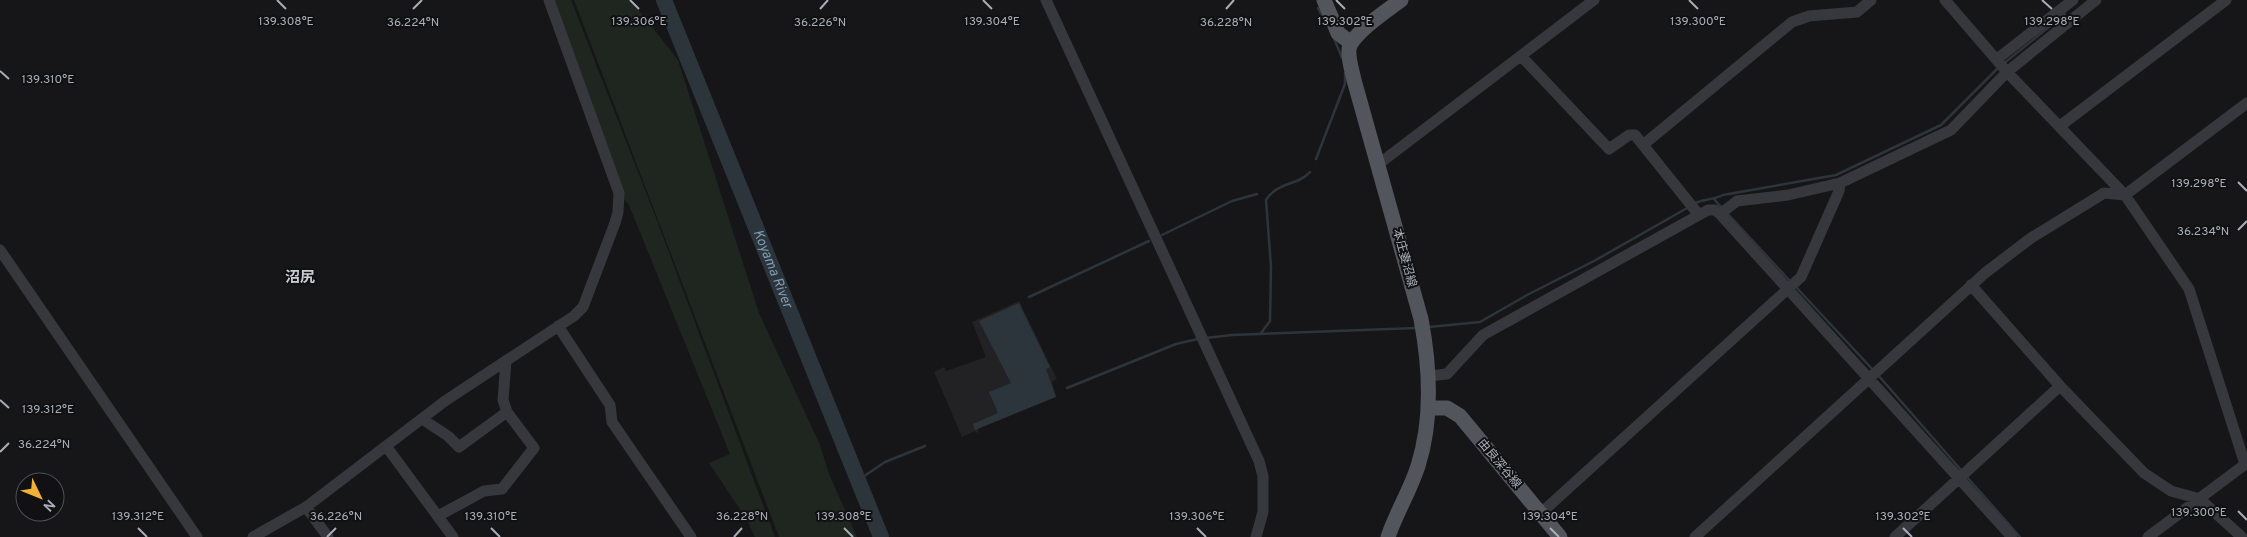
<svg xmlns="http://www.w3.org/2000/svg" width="2247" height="537" font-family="Overpass,'Noto Sans JP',sans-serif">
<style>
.built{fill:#222225}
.green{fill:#1e261f}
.water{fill:#2c353c}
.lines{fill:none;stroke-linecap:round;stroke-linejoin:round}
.stream{stroke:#2c353c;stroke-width:2.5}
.river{stroke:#2c353c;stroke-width:16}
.minor{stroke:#37383d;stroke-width:11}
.major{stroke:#53555c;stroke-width:15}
.ticks{fill:none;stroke:#a8adb8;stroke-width:2}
.labels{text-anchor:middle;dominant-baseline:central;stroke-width:4;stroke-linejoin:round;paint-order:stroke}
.street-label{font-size:12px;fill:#a8adb8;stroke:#111113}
.water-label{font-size:14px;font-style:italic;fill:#7f9bb3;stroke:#111113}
.quarter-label{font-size:15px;font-weight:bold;fill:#c9ccd4;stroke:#111113}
.ticks-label{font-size:12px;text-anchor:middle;fill:#a8adb8;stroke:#111113;stroke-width:4;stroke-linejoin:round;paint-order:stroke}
</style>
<rect width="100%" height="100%" fill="#161618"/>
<path class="built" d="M1019,301L1057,379L1052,382L1056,395L978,429L979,432L977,433L975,431L962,437L934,372L944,367L946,371L986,357L972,322Z"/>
<path class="green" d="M552,0H571L658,223L775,537H755L747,520L709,463L730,454L629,205L624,199Z
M574,0H631L678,60L759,313L820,445L829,474L857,537H779Z"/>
<path class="water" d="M1019,303L1050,367L1046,369L1056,397L975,430L973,424L998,413L989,392L1011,383L979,321Z"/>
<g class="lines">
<path class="stream" d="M1318,8L1324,20
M1334,38L1342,58
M2003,64L2065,14
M1316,159L1345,84V73
M1714,199L1722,208
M1693,204C1703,199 1713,200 1723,195L1836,175L1941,125L1999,67
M1726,212L1790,281
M1162,235L1232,201L1257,194
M1796,287L1874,371
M1029,297L1149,241
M1429,327L1480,322L1527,295L1594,261L1689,207
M1261,333L1270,321L1271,267L1266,200C1278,181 1298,186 1310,172
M1206,338L1232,335L1416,328
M1878,375L1961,470
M1067,388L1176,344L1198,339
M1967,477L2020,537
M857,481L885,462L925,446"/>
<path class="river" id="s1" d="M664,0L881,537"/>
<path class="minor" d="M1046,0L1259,461L1263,476V512L1256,537
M1945,0L2007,72L2125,195L2189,289L2245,464
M1522,57L1609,149L1629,135H1635L1699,215
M1997,59L2073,0
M2060,126L2226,0
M1643,145L1792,22L1809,16L1857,12L1871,0
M1378,162L1384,160L1594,0
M1720,214L2012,537
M0,250L197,537
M1971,285L2060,386L2144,473L2171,491L2200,499L2242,537
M558,326L610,405L612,422L691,537
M1428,376L1447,374L1483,335L1708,210H1715L1720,214L1737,201L1788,195L1840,183L1951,130L2007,72L2096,0
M422,419L448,436L459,447L507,412
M386,446L453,537
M306,507L328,537
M1541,513L1801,277L1839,191L1840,183
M438,516L484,491L502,489L534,448L507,412L503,400L506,361
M253,537L306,507L445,401L574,316L583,307L615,223L618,212L619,193L549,0
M1695,537L1985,273L2031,238L2104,193L2125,195L2247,103
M1895,537L2060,386
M2148,537L2247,463"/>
<path class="major" d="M1324,0L1338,33L1351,43
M1428,408H1447L1460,416L1560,537
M1388,537C1396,513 1410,491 1418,466C1433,419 1430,367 1421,319L1354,80C1352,70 1348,59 1349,49C1352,33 1388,10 1401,0"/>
</g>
<path class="ticks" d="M277,0L286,9M630,0L639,9M983,0L992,9M1336,0L1345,9M1689,0L1698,9M2042,0L2052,9M413,9L422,0M820,9L828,0M1226,9L1234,0M0,71L9,79M2238,182L2247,191M2238,230L2247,221M0,400L9,408M0,452L9,443M2238,511L2247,520M138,528L147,537M491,528L500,537M844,528L853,537M1197,528L1206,537M1550,528L1559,537M1903,528L1912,537M327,537L336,528M734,537L742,528"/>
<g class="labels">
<g class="street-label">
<text transform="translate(1404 258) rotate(75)">本庄妻沼線</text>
<text transform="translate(1499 464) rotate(50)">由良深谷線</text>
</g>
<g class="water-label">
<text stroke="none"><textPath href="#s1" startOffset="290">Koyama River</textPath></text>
</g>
<g class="quarter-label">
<text x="300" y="278">沼尻</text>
</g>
</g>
<g class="ticks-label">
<text x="286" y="25">139.308°E</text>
<text x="639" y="25">139.306°E</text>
<text x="992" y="25">139.304°E</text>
<text x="1345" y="25">139.302°E</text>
<text x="1698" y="25">139.300°E</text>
<text x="2052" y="25">139.298°E</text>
<text x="413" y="26">36.224°N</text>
<text x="820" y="26">36.226°N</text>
<text x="1226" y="26">36.228°N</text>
<text x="48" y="83">139.310°E</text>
<text x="2199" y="187">139.298°E</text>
<text x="2203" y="235">36.234°N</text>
<text x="48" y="413">139.312°E</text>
<text x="44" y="448">36.224°N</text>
<text x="2199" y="516">139.300°E</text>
<text x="336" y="520">36.226°N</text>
<text x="742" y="520">36.228°N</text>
<text x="138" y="520">139.312°E</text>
<text x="491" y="520">139.310°E</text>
<text x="844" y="520">139.308°E</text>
<text x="1197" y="520">139.306°E</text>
<text x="1550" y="520">139.304°E</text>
<text x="1903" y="520">139.302°E</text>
</g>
<g transform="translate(40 497) rotate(133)"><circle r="24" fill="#111113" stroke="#4d4f55"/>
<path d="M0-4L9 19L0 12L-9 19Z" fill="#f2b134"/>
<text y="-8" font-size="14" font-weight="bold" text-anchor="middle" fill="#a8adb8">N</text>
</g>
</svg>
